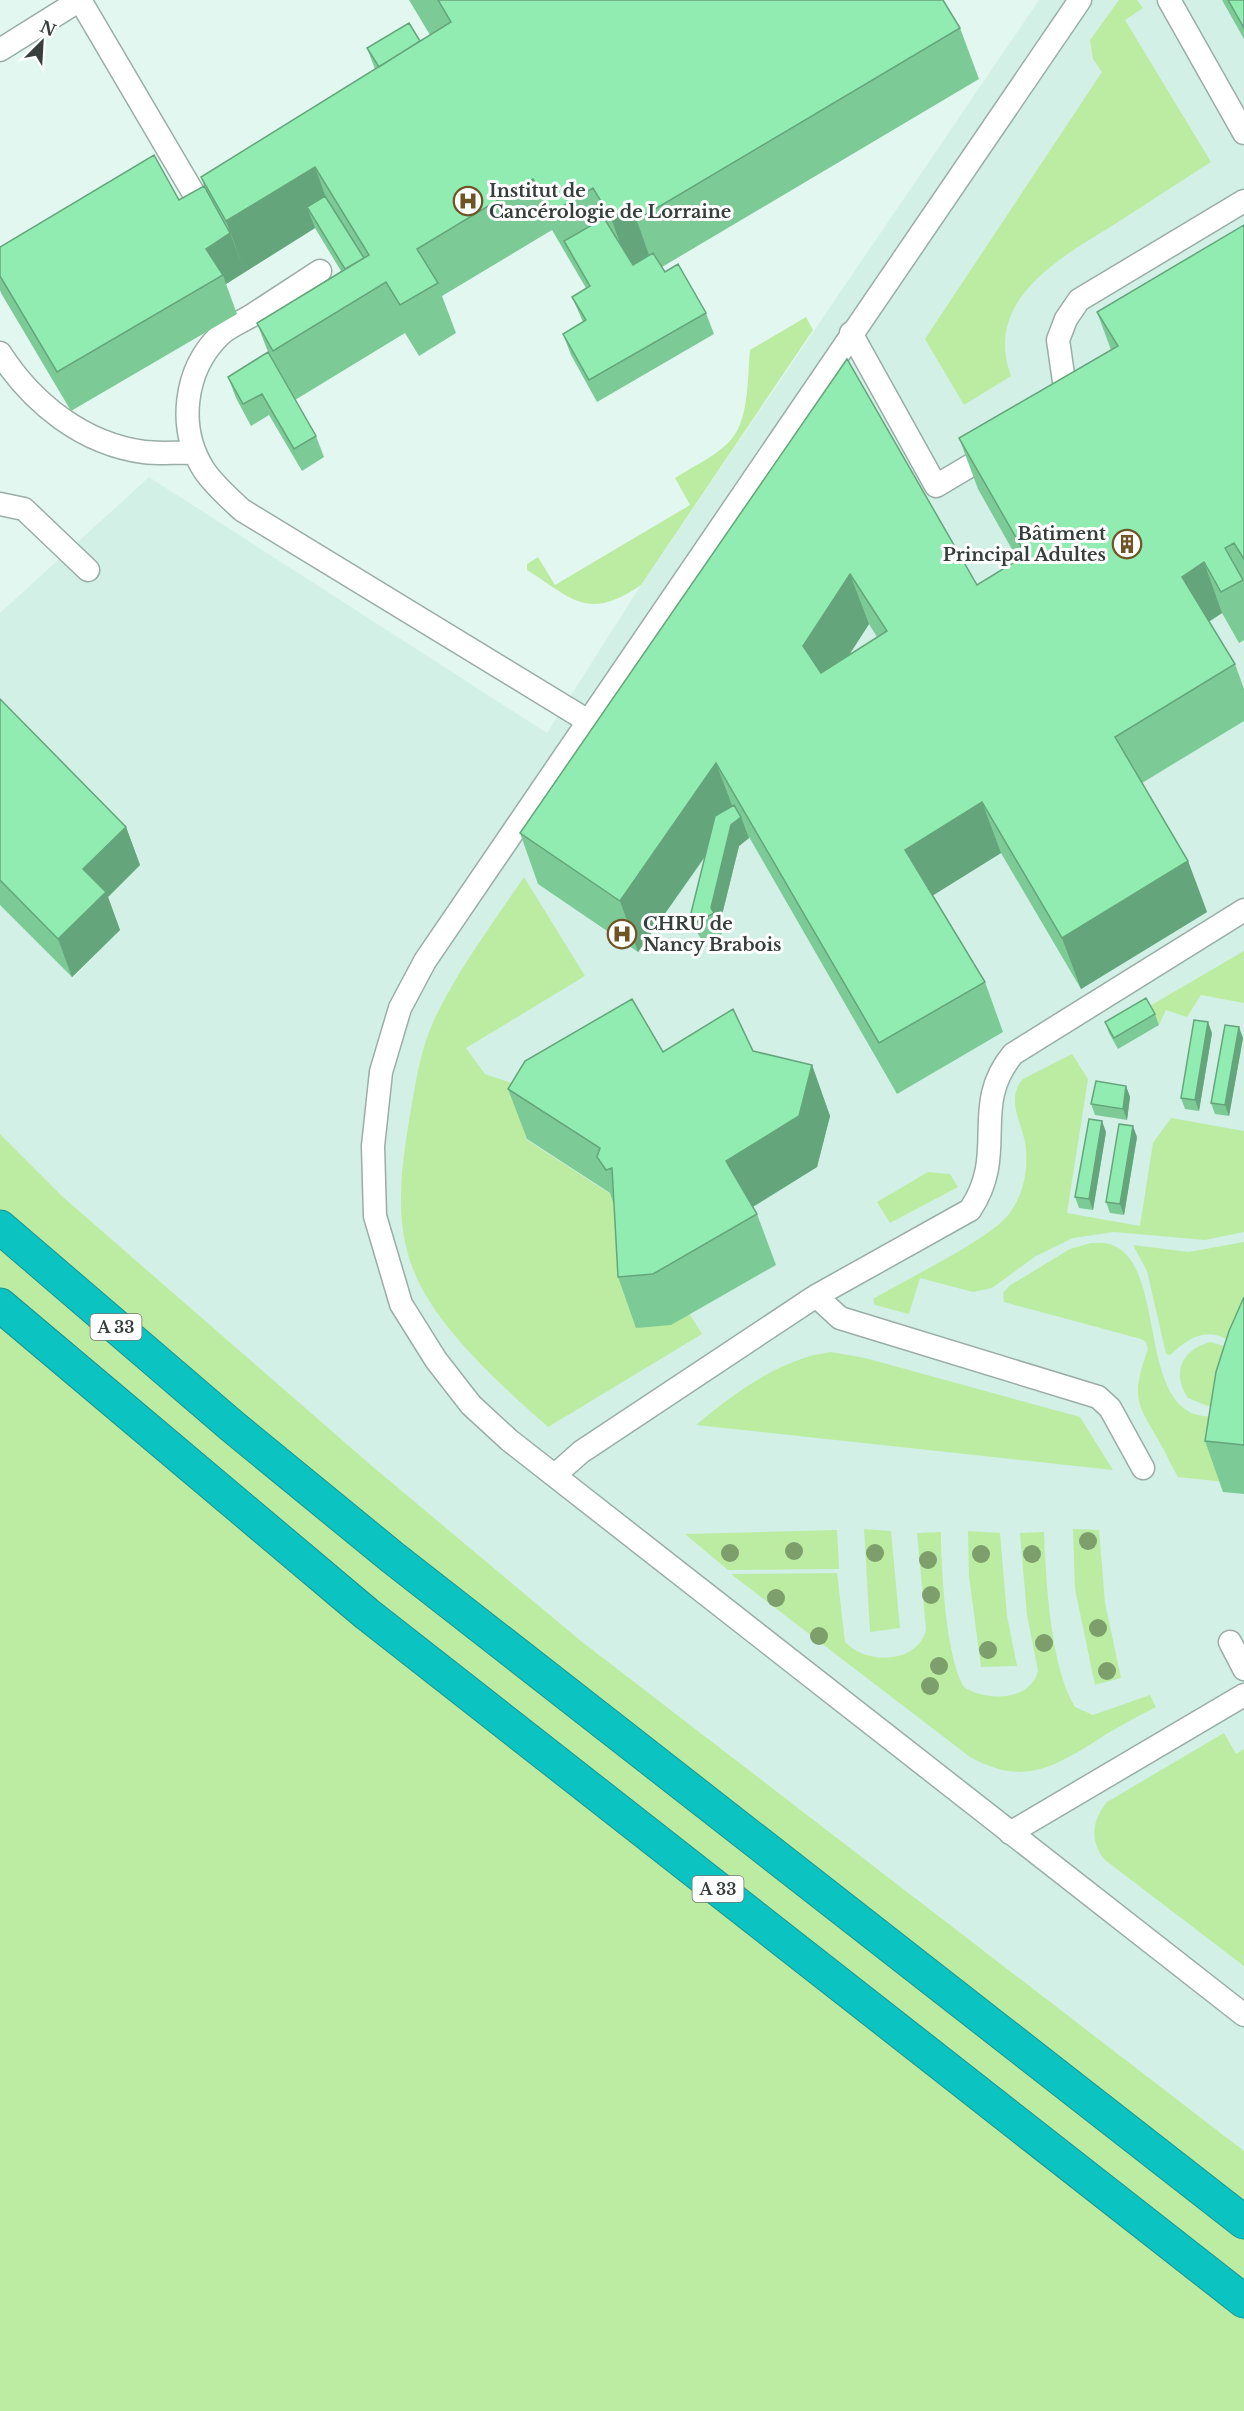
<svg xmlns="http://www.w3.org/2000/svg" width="1244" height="2411" font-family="'Libre Baskerville',serif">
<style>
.built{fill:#d2f0e6}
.green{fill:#bbeca2}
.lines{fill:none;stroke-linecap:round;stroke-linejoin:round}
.service-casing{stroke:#9aada7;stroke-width:25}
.motorway-casing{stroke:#1a9592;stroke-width:35}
.service{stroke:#fff;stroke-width:22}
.motorway{stroke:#0bc3c0;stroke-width:33}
.tree{fill:#7c9f6c}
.wall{fill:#7ccb97;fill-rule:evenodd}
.shaded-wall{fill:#65a57b}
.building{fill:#90ecb0;stroke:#65a57b;stroke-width:1.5;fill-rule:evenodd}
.labels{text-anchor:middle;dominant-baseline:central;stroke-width:6;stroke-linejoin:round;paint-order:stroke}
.shield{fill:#fff;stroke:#737976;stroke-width:1.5}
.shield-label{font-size:16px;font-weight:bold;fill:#373f3c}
.poi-label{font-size:18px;font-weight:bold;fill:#373f3c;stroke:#fff;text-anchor:start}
</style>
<rect width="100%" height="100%" fill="#e3f7f1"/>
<path class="built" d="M1039,0H1244V2151L581,1641L372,1466L63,1197L0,1134V613L149,477L547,733L641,585Z"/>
<path class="green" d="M1119,0H1137L1143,8L1125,20L1211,162C1180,182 1149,202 1118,222C1064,256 982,298 1011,376L964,405L925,339L1102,72L1093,59L1090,40Z
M806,317L813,330L641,585C588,621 574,600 527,570V564L538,557L555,585L690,505L675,478C692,467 712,458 727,444C750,423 747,378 750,350Z
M524,877L585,976L466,1048L485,1074L514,1084L527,1140L618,1199L702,1334L548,1427C502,1386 435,1327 413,1269C392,1215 403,1158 412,1103C417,1075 422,1046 434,1020C458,969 493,923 524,877Z
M1244,951V1003L1201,995L1187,1017L1166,1010L1159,1025L1148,1007Z
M1072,1054L1088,1079L1067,1213L1140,1226L1153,1143L1171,1118L1244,1131V1232L1205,1240L1114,1232L1073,1238L1036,1256L992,1288L973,1292L920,1278L909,1314L875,1305L873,1299C903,1281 992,1238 1009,1214C1023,1195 1028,1172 1026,1149C1024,1125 1004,1100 1023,1079Z
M0,1134L63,1197L372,1466L581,1641L1244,2151V2411H0Z
M928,1172L950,1174L958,1187L890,1223L877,1202Z
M1244,1242V1354C1218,1325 1196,1330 1170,1355L1166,1354L1147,1271L1133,1245L1189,1252Z
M1091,1243C1096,1243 1103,1242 1109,1244C1172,1261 1131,1426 1217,1416L1225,1482L1178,1477C1173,1469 1169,1460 1165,1452C1140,1405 1128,1404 1148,1349L1146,1342L1141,1339L1004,1302L1003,1293L1009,1286L1070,1249Z
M1211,1342L1230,1348L1219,1406H1208L1188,1398C1171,1373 1182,1349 1211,1342Z
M831,1352L865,1358L1080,1417L1113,1470L696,1425C733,1394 781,1358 831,1352Z
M864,1529L891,1531L900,1628L870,1632Z
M1073,1529L1099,1530L1105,1603L1121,1678L1095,1685L1075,1589Z
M837,1530L839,1569L728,1570L685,1534Z
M968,1531L1000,1533L1007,1616L1017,1666L981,1667L969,1576Z
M941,1532C941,1568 946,1657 964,1687C986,1702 1031,1701 1038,1671L1027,1615L1020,1533L1044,1532C1046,1580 1050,1666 1075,1707L1093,1715L1150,1695L1156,1707C1134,1718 1112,1730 1091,1744C1047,1771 1019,1784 970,1757L731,1574L837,1573L845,1642C867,1665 917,1664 926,1630L917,1533Z
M1224,1733L1236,1754L1244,1749V1966L1105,1860C1089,1841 1092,1820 1107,1802Z"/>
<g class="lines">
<g class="service-casing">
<path id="service" d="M80,0L204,211
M1080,0L425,961L400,1008L381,1072L373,1146L375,1216L401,1304L436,1360L471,1405L509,1440L1244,2015
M1169,0L1244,133
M0,50L80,0
M320,271C297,286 274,301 251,316C241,322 228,327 220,335C184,370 177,428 204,470C214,485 229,498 242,510L588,721
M851,333L936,486L995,451
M0,353C32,403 83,444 144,452C160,454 178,452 195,453
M1068,409L1058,340L1066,319L1079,300L1244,201
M0,504L24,509L88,570
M816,1296L840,1318L1098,1397L1110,1408L1143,1468
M555,1475L581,1452L816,1296L970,1210C1009,1152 969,1107 1013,1054L1244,910
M1230,1642L1244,1669
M1010,1833L1244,1695"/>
</g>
<g class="motorway-casing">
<path id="motorway" d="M0,1227L232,1426L392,1557L1244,2222
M0,1305L367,1614L1244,2301"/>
</g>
<use href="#service" class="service"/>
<use href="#motorway" class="motorway"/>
</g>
<g class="tree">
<circle cx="1088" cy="1541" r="9"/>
<circle cx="794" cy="1551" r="9"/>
<circle cx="730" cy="1553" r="9"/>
<circle cx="875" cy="1553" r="9"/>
<circle cx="981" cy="1554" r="9"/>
<circle cx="1032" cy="1554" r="9"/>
<circle cx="928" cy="1560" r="9"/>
<circle cx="931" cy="1595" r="9"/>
<circle cx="776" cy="1598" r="9"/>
<circle cx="1098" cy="1628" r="9"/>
<circle cx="819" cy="1636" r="9"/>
<circle cx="1044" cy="1643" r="9"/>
<circle cx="988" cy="1650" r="9"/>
<circle cx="939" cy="1666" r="9"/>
<circle cx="1107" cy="1671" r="9"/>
<circle cx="930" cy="1686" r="9"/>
</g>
<path class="wall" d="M409,0H804L960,28L979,79L662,267L665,272L706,313L714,334L597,402L571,355L563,334L583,322L572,297L586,288L552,230L442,296L456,333L419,356L405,333L295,400L316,436L324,457L302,471L269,415L251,426L236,398L228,377L268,352L257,323L341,271L315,228L226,284L237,314L71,411L1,293L0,290V247L179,200L205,189L201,177L375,69L367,48L420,41L430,35Z
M1222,0H1244V39Z
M1244,225V640L1239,643L1222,613L1209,622L1235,664L1244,689V721L1142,783L1188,861L1207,912L1081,989L1001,853L933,895L985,982L1003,1032L897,1094L749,837V838L739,846L719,927L722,934L704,944L698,934L691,913L705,857L638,952L538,884L520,833L847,359L977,585L1018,560L978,489L959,438L1111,350L1097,312ZM869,624L877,637L849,655Z
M0,699L126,827L140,865L108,897L120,930L72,977L0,905Z
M1155,1014L1159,1025L1118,1049L1109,1033L1105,1022Z
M1212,1033L1199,1111L1185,1109L1181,1098Z
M1243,1038L1229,1116L1215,1114L1211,1103Z
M753,1051L812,1065L830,1116L817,1167L753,1207L757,1214L776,1265L671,1325L636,1328L618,1277L614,1205L610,1193L527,1139L508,1089Z
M1126,1086L1130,1097L1127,1120L1095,1115L1091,1104Z
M1106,1132L1093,1210L1079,1208L1075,1197Z
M1137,1137L1124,1215L1110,1213L1106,1202Z
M1244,1297V1494L1223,1492L1205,1441Z"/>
<path class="shaded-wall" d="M315,167L333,217L307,207L315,228L245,272L226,221Z
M631,204L649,255L629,268L611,218Z
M230,233L245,272L226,284L223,275L206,249Z
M1204,562L1222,613L1200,627L1182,577Z
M850,574L869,624L822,697L803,646Z
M716,763L735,813L638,952L620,901Z
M982,802L1001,853L924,901L905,850Z
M741,817L749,838L739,846L719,927L714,913L711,908L731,825Z
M126,827L140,865L108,897L120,930L72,977L58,939L83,869Z
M1188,861L1207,912L1081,989L1062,938Z
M1208,1022L1212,1033L1199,1111L1195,1100Z
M1239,1027L1243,1038L1229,1116L1225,1105Z
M812,1065L830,1116L817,1167L744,1212L726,1161Z
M1126,1086L1130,1097L1127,1120L1123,1109Z
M1102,1121L1106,1132L1093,1210L1089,1199Z
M1133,1126L1137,1137L1124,1215L1120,1204Z"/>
<path class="building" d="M438,0H943L960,28L640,218L631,204L611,218L593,188L553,212L533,179L417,249L438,283L400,305L386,282L273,351L257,323L369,255L315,167L226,221L201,177L451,22Z
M1228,0H1244V28Z
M409,23L420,41L379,67L367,48Z
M154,155L179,200L204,186L230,233L206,249L223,275L57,372L0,276V247Z
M325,196L364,258L345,269L307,207Z
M604,218L633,265L653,253L665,272L678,264L706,313L589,380L563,334L586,320L572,297L590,286L564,241Z
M1244,225V559L1234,543L1225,548L1243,580L1221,592L1204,562L1182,577L1235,664L1115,737L1188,861L1062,938L982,802L905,850L985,982L879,1043L716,763L620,901L520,833L847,359L977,585L1026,555L959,438L1118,346L1097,312ZM850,574L887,631L821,673L803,646Z
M268,352L316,436L294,449L262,394L243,404L228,377Z
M0,699L126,827L83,869L106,892L58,939L0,880Z
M734,805L741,817L731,825L711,908L714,913L697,922L691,913L715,816Z
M1146,998L1155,1014L1114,1038L1105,1022Z
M632,999L663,1052L733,1009L753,1051L812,1065L799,1116L726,1161L757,1214L653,1274L618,1277L612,1168L606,1170L597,1157L600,1148L508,1089L525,1061Z
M1194,1020L1208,1022L1195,1100L1181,1098Z
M1225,1025L1239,1027L1225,1105L1211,1103Z
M1096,1081L1126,1086L1123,1109L1091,1104Z
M1089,1119L1102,1121L1089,1199L1075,1197Z
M1119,1124L1133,1126L1120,1204L1106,1202Z
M1244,1297V1445L1205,1441L1216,1372L1229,1331Z"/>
<defs>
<g id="hospital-ring" transform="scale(1.5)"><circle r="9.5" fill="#fff" stroke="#6f5426" stroke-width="1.5"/><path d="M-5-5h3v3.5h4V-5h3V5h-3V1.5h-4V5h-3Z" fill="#6f5426"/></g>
<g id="building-ring" transform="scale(1.5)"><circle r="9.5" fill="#fff" stroke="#6f5426" stroke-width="1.5"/><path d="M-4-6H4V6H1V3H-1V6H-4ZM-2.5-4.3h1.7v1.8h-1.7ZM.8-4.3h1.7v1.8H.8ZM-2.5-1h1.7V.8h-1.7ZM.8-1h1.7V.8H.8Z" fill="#6f5426"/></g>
</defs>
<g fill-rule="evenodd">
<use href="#hospital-ring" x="468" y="201"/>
<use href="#building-ring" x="1127" y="544"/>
<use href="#hospital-ring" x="622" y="934"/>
</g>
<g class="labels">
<g class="shield">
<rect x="90.5" y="1314" width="51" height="26" rx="4.5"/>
<rect x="692.5" y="1876" width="51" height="26" rx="4.5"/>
</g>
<g class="shield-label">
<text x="116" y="1327">A 33</text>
<text x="718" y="1889">A 33</text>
</g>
<g class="poi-label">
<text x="489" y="191">Institut de<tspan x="489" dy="21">Cancérologie de Lorraine</tspan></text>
<text x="1106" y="534" text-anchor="end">Bâtiment<tspan x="1106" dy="21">Principal Adultes</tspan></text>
<text x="643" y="924">CHRU de<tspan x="643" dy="21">Nancy Brabois</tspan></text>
</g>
</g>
<g transform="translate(42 42) rotate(24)" stroke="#ffffff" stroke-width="4.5" paint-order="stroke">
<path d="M0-4.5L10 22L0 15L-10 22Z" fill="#373f3c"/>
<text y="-9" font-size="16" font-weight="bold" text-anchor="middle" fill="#373f3c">N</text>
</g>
</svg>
